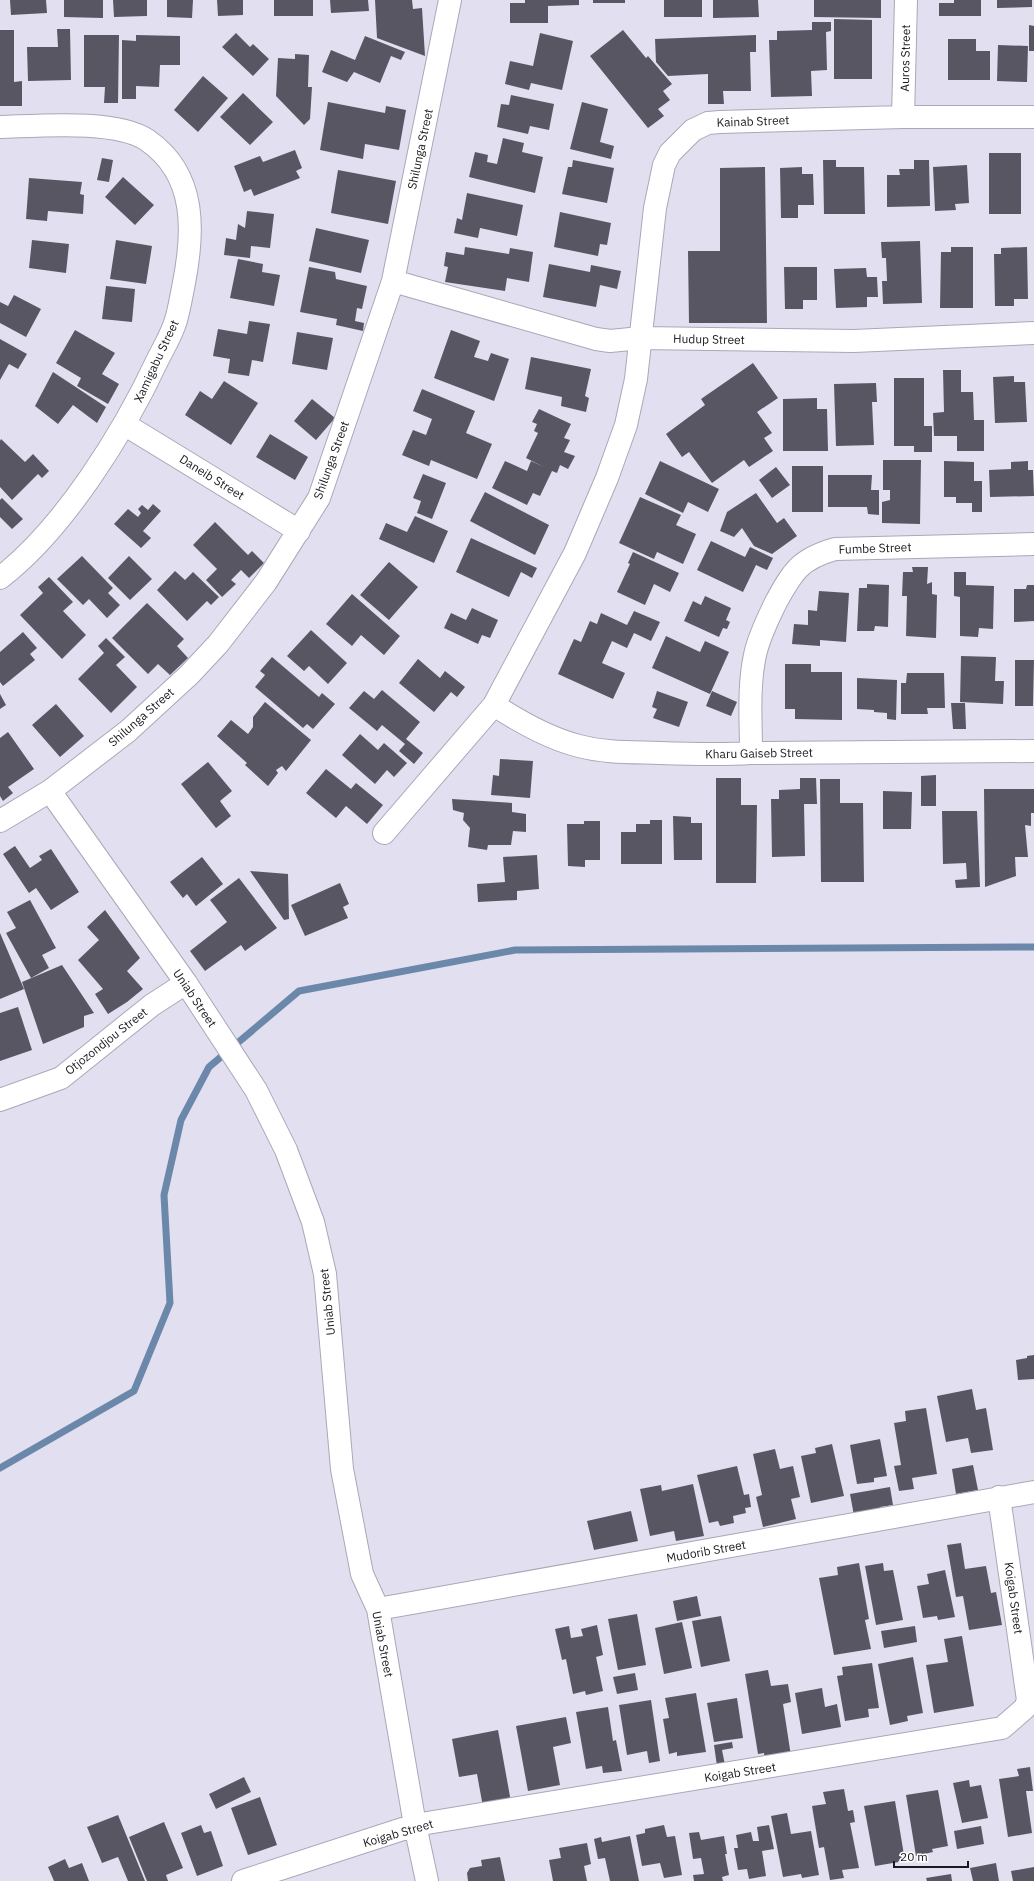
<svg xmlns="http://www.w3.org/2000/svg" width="1034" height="1881" font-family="'IBM Plex Sans',sans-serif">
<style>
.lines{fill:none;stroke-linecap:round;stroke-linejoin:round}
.stream{stroke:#6b88ab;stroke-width:7}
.building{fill:#595664}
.minor-casing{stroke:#aba7b7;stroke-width:24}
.minor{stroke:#fff;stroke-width:22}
.labels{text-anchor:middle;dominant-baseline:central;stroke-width:4;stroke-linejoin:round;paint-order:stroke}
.street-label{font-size:12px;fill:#1a191f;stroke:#fff}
</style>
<rect width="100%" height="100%" fill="#e2dff0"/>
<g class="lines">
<path class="stream" d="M0,1468L134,1391L170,1303L164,1195L181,1120L209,1067L299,991L515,950L1034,947"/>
</g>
<path class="building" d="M10,0H46L47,13L11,15Z
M64,0H103V18L64,17Z
M113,0H147V16L114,17Z
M167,0H193L192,18L167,17Z
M217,0H243V15L218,16Z
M274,0H313V16H274Z
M330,0H368L369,11L331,13Z
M375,0H412L413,9L422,8L425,56L377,38Z
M525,0H579V5L548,6V23H510V3H525Z
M593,0H625V3H593Z
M664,0H702V17H664Z
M713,0H758L759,17L713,18Z
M814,0H881V18L814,17Z
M954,0H981V16H939V3H954Z
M997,0H1032V7L997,8Z
M834,19L872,20V79H834Z
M812,22H831V31L826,32L827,70L811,71L812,96L771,97L769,40H777V31L812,30Z
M1029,25L1034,26V51H1029Z
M57,29H70L71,80L28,81L27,47H58Z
M0,30H14V82L22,81V106H0Z
M623,30L646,58L648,56L672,84L663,91L670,100L658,109L664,116L648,128L590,56Z
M236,33L250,47L253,44L269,59L253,76L222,47Z
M540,33L573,41L562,90L531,83L529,90L505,84L510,61L533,66Z
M84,35H119L118,103H104L105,87H84Z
M136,35L180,36V65H160L159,87L136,86V99H122V40L136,41Z
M756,35V52H750L751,91H723L724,104H708V74L668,76L656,62L655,39Z
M365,36L405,52L401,60L391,56L380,83L354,72L347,82L322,72L331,50L355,60Z
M948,39H976V51H990V80H948Z
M998,45L1028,46L1027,82L997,81Z
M295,54L309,55L308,87H312L310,119L304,125L276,96L278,58L295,59Z
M203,76L228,98L198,132L174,110Z
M243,93L273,122L250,145L220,117Z
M511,95L554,104L549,130L530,126L528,134L497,127L501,104L509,105Z
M328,102L385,113L386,106L406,110L399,150L365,144L363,159L320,150Z
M582,102L608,109L600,142L614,146L611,159L570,149Z
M503,138L524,143L522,152L543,157L535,193L469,177L475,152L488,155L487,162L497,164Z
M295,150L302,168L296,171L300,178L254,196L251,189L244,192L234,166L260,156L263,162Z
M989,153H1021V214H989Z
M102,158L113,160L109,182L97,180Z
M573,160L614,168L607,203L562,194L568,167H572Z
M823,160H836V167H864L865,214H824Z
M914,160H929L930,206L887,207V175H900L899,169H914Z
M967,165L969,203L955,204L956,210L935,211L933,167Z
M765,167L767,323H689L688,251H720V168Z
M802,167V174H813L814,205H798V218H781L780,168Z
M338,170L396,181L388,224L331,213Z
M123,177L154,205L135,225L105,197Z
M29,178L82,182L80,194L84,195L83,214L48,211L47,221L26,219Z
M467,193L523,205L517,236L480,228L478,238L454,233L457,218L462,220Z
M247,211L274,214L270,248L251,246L250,258L224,255L226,238L236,240L238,224L245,228Z
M560,212L611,223L607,245L600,244L598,256L554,247Z
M316,228L369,240L361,273L309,261Z
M32,240L69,244L66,273L29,268Z
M116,240L152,246L146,284L110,279Z
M920,241L922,303L883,304L882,281H887L886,258H882L881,242Z
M465,247L509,254L510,248L533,252L529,282L507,278L505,291L445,282L448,267L444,266L446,252L464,255Z
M951,247H973V308H940L941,252H951Z
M1027,247L1028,299H1014V306H995L994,254H1001V248Z
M238,259L263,264L262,272L280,275L274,306L230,298Z
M549,264L590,272L591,265L621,271L617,289L600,285L596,307L543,297Z
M309,267L335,272L336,279L367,286L362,309L357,308L355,321L364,323L363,331L336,325L337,319L300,312Z
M784,267H817V300H803V309H785Z
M866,268L867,277H877L878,297H867V307L836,308L834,269Z
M106,286L135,289L132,322L102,319Z
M14,295L41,309L26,337L0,323V302L8,306Z
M249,321L270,324L263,362L252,360L249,376L228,373L230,359L213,356L218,329L247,334Z
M75,330L115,353L102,374L119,384L108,404L77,386L81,378L56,363Z
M451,330L480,341L474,357L488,361L491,353L509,359L494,401L434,378Z
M297,332L333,338L327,370L292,364Z
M0,339L27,354L18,369L9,364L0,380Z
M531,357L591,369L585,396L589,398L586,412L561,406L562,397L525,389Z
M753,363L778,398L757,412L772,433L764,438L773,451L749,467L744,460L712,483L689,452L682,457L666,434L705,405L701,399Z
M943,370H961V392H973L974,420H984V451H957V436H934L933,413L944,412Z
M53,372L106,407L97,423L73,405L58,424L35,406Z
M1014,376V382H1025L1027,422L995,423L993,377Z
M894,378H924V426H932V452H914V446H894Z
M224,381L258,403L231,445L185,415L200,391L212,399Z
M876,383L877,402H872L874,445L836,446L834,384Z
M422,389L475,411L466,433L492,444L477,479L431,460L429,466L402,455L413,430L426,435L432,419L413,411Z
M817,398V409H827L828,451H783V399Z
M312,399L335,418L316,440L294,421Z
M539,409L571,424L564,438L570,440L564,452L575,456L568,469L560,465L557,473L552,471L540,496L533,493L527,505L492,488L505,461L527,471L531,461L544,467L526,458L538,433L534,431L537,424L532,422Z
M270,434L308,457L295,480L256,457Z
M1,439L25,462L33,454L49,471L42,478L38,474L12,500L0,487V441Z
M883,460H921L920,524L882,523V502L890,500V490H883Z
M660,461L719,489L708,512L688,502L683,513L645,494Z
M944,461L974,462V481H982V512H972V503H956V497H944Z
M1028,461V470H1033L1034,496L990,497L989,470L1011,469V462Z
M792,466H823V512H792Z
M776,467L790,485L772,498L759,480Z
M423,474L446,483L432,519L417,513L421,501L413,498Z
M828,475H872L871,490H879V515L868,514L867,507H828Z
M485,492L549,525L535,555L470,521Z
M756,493L777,523L784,518L797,536L772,554L754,546L742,528L734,537L720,531L727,512Z
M640,497L681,515L676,525L696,534L683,564L657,552L654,559L619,543Z
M2,498L23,519L12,529L0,517V500Z
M153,504L161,511L143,531L151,538L141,548L114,524L128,509L138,517L141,513L138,509L142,505L148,510Z
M415,516L448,531L434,563L379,539L386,523L407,532Z
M215,522L248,555L252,551L264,563L249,578L241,570L231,580L236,584L222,597L206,580L217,569L193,545Z
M471,538L537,568L532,578L521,572L509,597L456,572Z
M711,541L745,557L750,547L773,558L767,570L756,565L743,592L697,570Z
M633,552L679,573L670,592L654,584L645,605L617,592L630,564L628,563Z
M82,556L113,588L108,593L120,605L107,618L89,599L83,605L57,579Z
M129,556L152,579L130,600L108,578Z
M389,562L418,587L389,620L360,595Z
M912,567H928L927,584L932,582V594L937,595L936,638L906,636L907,596H902L903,572H913Z
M175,571L185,580L193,572L219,597L211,605L207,601L187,621L157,590Z
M954,572H966V585L994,586L993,629L979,628L978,637L960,636V597L954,596Z
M49,577L73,602L63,611L86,635L62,659L20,615L43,593L38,587Z
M867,584L889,585L888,627L875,626L874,631H857L859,588H867Z
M1027,585H1034V621L1014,622V589H1026Z
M819,591L849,593L846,642L820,640V646L792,644L794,624L808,625V610L817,611Z
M352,594L400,636L384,655L361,635L352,646L326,624Z
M705,596L731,608L726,620L730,622L727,629L723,628L719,637L684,621L693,601L701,605Z
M147,603L184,639L177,646L188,658L170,675L158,664L148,674L112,638Z
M472,608L498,620L490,638L482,635L478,644L444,628L451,613L466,620Z
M634,611L660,622L651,641L634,633L627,648L612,641L602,663L625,673L613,699L558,674L574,639L581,642L590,621L597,624L601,613L627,625Z
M311,630L347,663L328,684L309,666L304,671L287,656Z
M23,632L37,648L30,654L35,660L3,686L0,682V652Z
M666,636L700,652L705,641L729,652L710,694L652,668Z
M106,638L125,657L116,665L137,687L111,713L78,679L104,653L98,646Z
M961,656L996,657L995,681H1004L1003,704L960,702Z
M272,657L319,697L322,693L335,704L313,729L307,724L303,728L255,687L265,675L260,671Z
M418,659L440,678L445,671L465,687L457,697L451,692L434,712L399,683Z
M1015,660H1034L1033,706H1015Z
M785,664H811V672H842V720L795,719V709H785Z
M907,673H944L945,708H927L928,714H901V683H906Z
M857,678L897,680L896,720L887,719V713L874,712V710L857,709Z
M382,690L420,722L406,739L423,753L414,764L399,751L405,744L382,725L377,731L349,708L364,691L374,699Z
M657,691L688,702L679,727L653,718L657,709L652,707Z
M712,691L737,702L731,716L706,706Z
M0,694L6,705L0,709Z
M265,702L311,740L286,771L282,766L276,770L278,773L268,786L245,765L247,763L217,736L231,720L248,734L253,727V717Z
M951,703H965L966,729H953Z
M56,704L84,736L60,757L32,725Z
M8,732L34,769L8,787L13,793L3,801L0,796V738Z
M360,734L378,750L384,743L407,763L394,777L387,770L375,784L342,755Z
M500,759L533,761L530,798L491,795L493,775L499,776Z
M208,762L232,791L220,801L231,816L216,828L181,784Z
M326,769L351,789L356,783L383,805L367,824L346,806L336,818L306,793Z
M936,775V806H921V776Z
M716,778H741V805H757L756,883H716Z
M800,778H816L817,804H804L805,856L772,857L771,799H779V790L800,789Z
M820,779H840V803H863L864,882H821Z
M984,789H1034V813H1031V826L1025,825L1028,857H1015L1016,876L985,887Z
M883,791L912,792L911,829H883Z
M452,799L512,803V812L526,814V832L513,831L511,845H488L487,850L468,847L470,828L463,820L464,813L453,810Z
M942,811H977L980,887L956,888L955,880L967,879L966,863L943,864Z
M673,816L691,817V823H702V860H674Z
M650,820H662V864H621V832H636V824H650Z
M584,821H600V860H585V867L568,866L567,824H584Z
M15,846L30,868L42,860L39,856L51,849L79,892L51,910L36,888L29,893L3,854Z
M537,855L539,889L517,891V900L478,902L477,884L505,882L503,857Z
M202,857L223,884L196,906L187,894L183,898L170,882Z
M250,871L288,874L289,919L284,920Z
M239,878L277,928L245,951L241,945L205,971L190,951L227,922L210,900Z
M340,883L349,904L343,907L348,918L305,936L291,905Z
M30,900L56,948L42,955L49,968L31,978L6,933L16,928L7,912Z
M105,910L140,958L127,971L143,989L127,1002L108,1014L95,994L103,989L78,960L99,940L87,927Z
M0,933L24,989L0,999Z
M62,965L94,1013L84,1016V1027L43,1044L22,982Z
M18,1007L32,1050L0,1061V1013Z
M1034,1355V1379L1018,1380L1016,1360L1027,1358V1356Z
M972,1389L976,1410L986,1408L993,1450L971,1453L968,1438L946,1442L937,1396Z
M926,1408L937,1474L912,1478L914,1489L899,1491L894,1466L901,1465L894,1423L906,1421L905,1411Z
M880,1439L887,1476L874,1478V1482L857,1484L850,1445Z
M832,1444L844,1496L811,1503L801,1456L816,1453L815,1448Z
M775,1449L780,1469L793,1466L800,1497L791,1499L796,1519L763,1527L756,1497L762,1495L753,1454Z
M973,1465L978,1490L956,1494L952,1469Z
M737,1466L744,1495L749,1494L751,1507L745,1508L746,1513L733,1516L734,1523L720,1526L718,1521L709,1523L697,1475Z
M693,1484L704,1536L676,1541L674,1531L650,1536L640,1489L661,1485L662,1491Z
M890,1487L893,1505L880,1507L882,1516L855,1521L850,1494Z
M631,1511L638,1541L594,1550L587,1521Z
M961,1543L965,1569L986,1566L991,1593L996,1592L1002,1625L969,1630L963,1596L956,1597L947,1545Z
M859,1563L869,1619L865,1620L871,1649L834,1655L819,1578L838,1575L837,1567Z
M883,1563L884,1571L893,1570L903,1620L876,1625L865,1566Z
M945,1570L955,1617L938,1620L937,1616L923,1618L917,1586L929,1584L927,1574Z
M697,1596L701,1616L677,1621L673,1601Z
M637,1614L646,1665L618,1670L608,1619Z
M721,1616L730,1661L701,1667L692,1621Z
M682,1622L692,1668L664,1674L655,1628Z
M597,1625L603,1655L596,1657L603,1691L586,1695L585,1691L573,1694L566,1659L562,1660L555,1629L569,1626L571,1638L583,1636L581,1629Z
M915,1626L917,1642L884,1648L881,1631Z
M962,1636L974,1706L934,1713L926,1665L948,1662L944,1639Z
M913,1657L923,1713L907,1716L908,1721L890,1725L878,1664Z
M872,1663L879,1708L868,1709L869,1717L845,1721L837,1676L843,1675L842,1667Z
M768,1670L771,1686L788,1684L791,1702L783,1704L791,1756L765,1760L764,1753L758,1754L745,1674Z
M635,1673L638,1690L617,1694L613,1677Z
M822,1688L825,1707L837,1704L841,1727L802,1734L795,1693Z
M696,1693L706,1752L677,1756V1752L669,1754L663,1719L669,1718L665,1698Z
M737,1698L743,1738L714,1742L707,1703Z
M651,1700L660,1761L649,1763L647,1751L627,1755L619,1705Z
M608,1707L613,1741L616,1740L622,1771L603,1773L602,1766L586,1769L576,1712Z
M566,1717L571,1743L553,1747L560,1785L528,1791L516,1726Z
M498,1730L511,1802L483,1807L477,1774L459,1777L452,1739Z
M732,1742L733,1748L722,1750L725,1765L717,1766L714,1745Z
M1030,1767L1033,1791H1026L1032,1833L1008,1837L999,1779L1019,1776L1017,1769Z
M244,1777L251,1792L216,1809L209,1794Z
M969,1780L970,1787L981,1785L988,1818L962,1823L953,1783Z
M844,1789L848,1811L853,1810L855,1822L850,1823L859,1868L842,1870L844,1878L830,1880L824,1847L819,1848L812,1806L826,1804L823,1792Z
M938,1790L948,1846L932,1849L933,1852L916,1856L906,1795Z
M260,1797L277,1845L248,1855L231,1808Z
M895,1801L905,1861L875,1866L864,1806Z
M787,1813L791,1834L811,1831L819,1875L802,1878L801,1874L783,1877L771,1816Z
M118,1815L145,1881H128L118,1857L102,1863L87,1827Z
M164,1822L183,1868L166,1875L168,1881H147L129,1837Z
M201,1825L204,1833L211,1831L223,1866L197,1876L181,1833Z
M664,1825L667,1837L675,1836L682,1875L664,1878L660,1863L642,1866L636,1835L645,1833V1829Z
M769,1825L774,1849L762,1851L766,1876L749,1879L747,1869L738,1870L734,1848H738L736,1835L751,1832L753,1841H759L757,1827Z
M981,1826L984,1844L957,1849L954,1831Z
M699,1832L701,1840L724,1836L727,1854H725L729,1875L722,1877L723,1881H694L693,1875L704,1874L701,1858L693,1859L689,1833Z
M630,1836L639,1881H610L605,1858L598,1859L594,1839L601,1837L602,1842Z
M587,1843L591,1864L584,1866L587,1881H553L549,1860L561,1858L559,1848Z
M500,1857L505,1881H468L467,1873L470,1868L482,1866L481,1860Z
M65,1859L69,1868L82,1863L89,1881H54L48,1867Z
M996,1863L999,1881H973L970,1868Z
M1034,1867V1881H1013L1011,1871Z
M951,1874L952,1881H927L926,1878Z"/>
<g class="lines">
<g class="minor-casing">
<path id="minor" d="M903,117L906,0
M0,127C38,126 115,119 147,140C198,175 194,234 183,288C181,298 179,310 176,320C172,334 164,347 158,359C124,432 64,529 0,578
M393,281L596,339L610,341L641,338L854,341L1034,333
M124,424L299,531
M494,705C520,722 548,738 579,746C605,753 633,752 660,753C690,754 721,755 751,753L1034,751
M751,753C751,721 748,687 755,655C759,636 768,619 776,602C793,571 800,559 835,549L1034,544
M50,791L186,983L256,1090L286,1150L313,1222L325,1274L342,1469L362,1574L378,1609L415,1825L427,1881
M0,821L50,791L128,731L189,675L218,644L266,582L319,498L393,281L450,0
M384,833L494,705L575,553L607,478L626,425L636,379L655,208L664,165L670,153L693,130L708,123L720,122L903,117H1034
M0,1100L61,1078L152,1005L186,983
M378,1609L1034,1492
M243,1881L415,1825L1002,1728L1025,1708L1028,1700L999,1497"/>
</g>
<use href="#minor" class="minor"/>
</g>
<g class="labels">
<g class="street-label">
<text transform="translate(905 58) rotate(-89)">Auros Street</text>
<text transform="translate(753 121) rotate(-2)">Kainab Street</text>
<text transform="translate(420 149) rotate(-78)">Shilunga Street</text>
<text transform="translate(709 339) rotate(1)">Hudup Street</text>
<text transform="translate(156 361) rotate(-65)">Xamigabu Street</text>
<text transform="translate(331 460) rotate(-70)">Shilunga Street</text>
<text transform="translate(212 477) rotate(32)">Daneib Street</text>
<text transform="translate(875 548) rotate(-2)">Fumbe Street</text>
<text transform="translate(141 717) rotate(-41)">Shilunga Street</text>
<text transform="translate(759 753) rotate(-1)">Kharu Gaiseb Street</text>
<text transform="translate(195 998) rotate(56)">Uniab Street</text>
<text transform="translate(106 1041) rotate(-38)">Otjozondjou Street</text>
<text transform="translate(327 1302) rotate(-96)">Uniab Street</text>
<text transform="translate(706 1551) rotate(-10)">Mudorib Street</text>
<text transform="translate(1014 1598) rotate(82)">Koigab Street</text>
<text transform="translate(383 1644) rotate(79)">Uniab Street</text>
<text transform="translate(740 1772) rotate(-9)">Koigab Street</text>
<text transform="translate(398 1833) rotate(-16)">Koigab Street</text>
</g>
</g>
<path d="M894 1861v6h74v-6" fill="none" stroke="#1a191f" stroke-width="2"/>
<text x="900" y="1861" font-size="12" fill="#1a191f" stroke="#ffffff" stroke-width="3" paint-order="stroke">20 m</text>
</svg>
